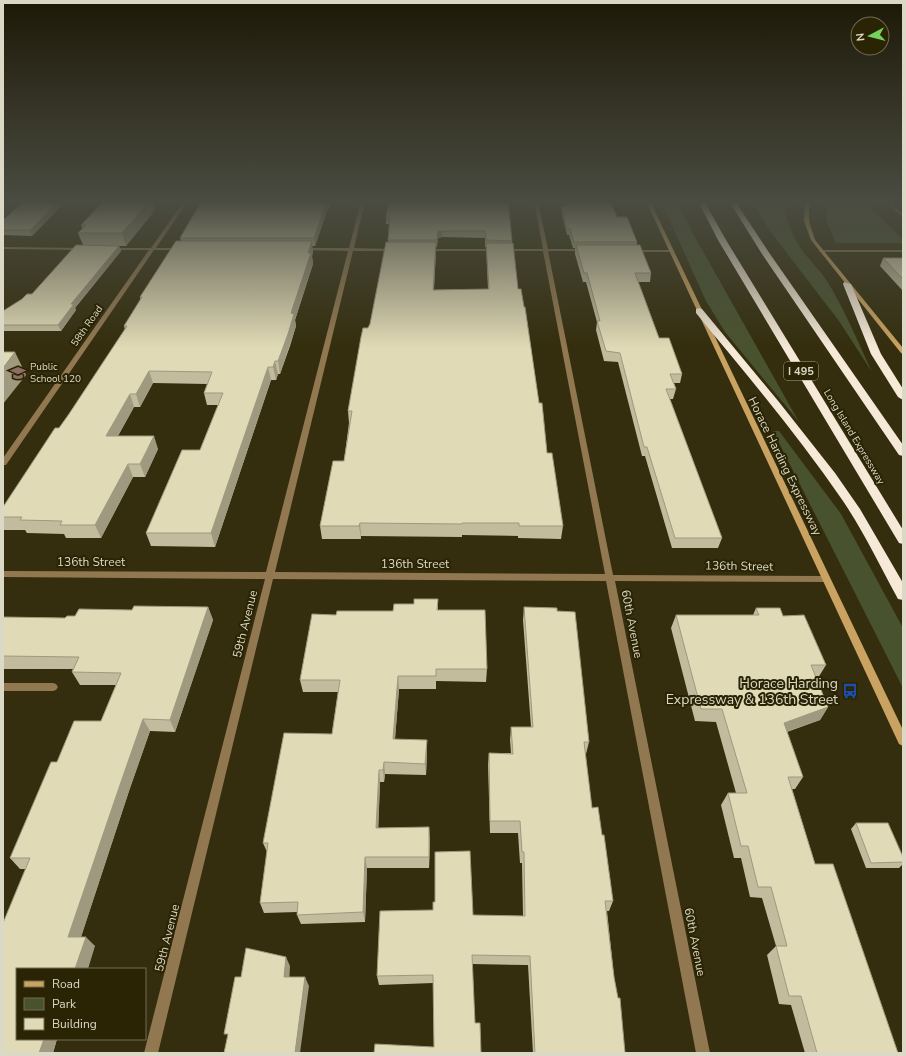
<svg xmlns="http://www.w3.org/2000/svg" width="906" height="1056" font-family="'Nunito Sans',sans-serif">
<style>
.green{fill:#49522f}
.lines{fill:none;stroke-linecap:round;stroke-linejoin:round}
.service{fill:#927851;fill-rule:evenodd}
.minor{fill:#927851;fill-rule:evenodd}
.secondary{fill:#caa261;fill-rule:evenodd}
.motorway{fill:#f6e9d7;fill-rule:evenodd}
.wall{fill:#c2bb9d;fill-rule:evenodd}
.shaded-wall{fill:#9e997f}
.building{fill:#e1dab6;stroke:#9e997f}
.labels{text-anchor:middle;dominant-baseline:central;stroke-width:4;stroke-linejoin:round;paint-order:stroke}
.far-street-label{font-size:10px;fill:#dbd8c6;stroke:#2a2404}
.far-poi-label{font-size:10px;fill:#dbd8c6;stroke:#2a2404;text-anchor:start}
.shield{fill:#2a2404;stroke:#a6a28c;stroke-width:1}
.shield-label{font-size:11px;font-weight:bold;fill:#dbd8c6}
.street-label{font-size:12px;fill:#dbd8c6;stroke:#2a2404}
.near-poi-label{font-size:14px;fill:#dbd8c6;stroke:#2a2404;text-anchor:end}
</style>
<rect width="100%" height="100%" fill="#342e0e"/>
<path class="green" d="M661,201H677L691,230L799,422L725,332L706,301Z
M752,201H788C782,213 791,231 797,242C804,256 818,267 827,281C845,310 858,342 872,372L839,321L770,231Z
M829,201H863L903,239V243H836L826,220Z
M773,431H779L841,514L903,628V688Z"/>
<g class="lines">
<path class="service" d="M3,683H53L56,684L58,687L56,690L53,691H3Z"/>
<path class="minor" d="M3,201H8L3,204Z
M184,201H188L156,248H180L182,249L180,250H154L6,465H3V458L149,250H110L108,249L110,248H151Z
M361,201H365L354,248L394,249L396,250L394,251H353L275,572L605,574L543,251H426L424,250L426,249H543L534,201H538L548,249H584L586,250L584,251H548L613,575L826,576L829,577L830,579L829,581L826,582L615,581L710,1053H696L606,581L273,579L158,1053H144L265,579L3,577V571L266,572L348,251L302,250L300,249L302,248H349Z
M884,201H888L903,214V217Z
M3,247L82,248L84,249L82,250L3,249Z
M630,250H671L673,251L671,252H632L630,251Z
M819,250H903V252H821L819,251Z"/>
<path class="secondary" d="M646,201H650L903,730V746L899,744Z
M805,201H809V221L815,240L903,348V354L901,353L811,240L804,221Z"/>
<path class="motorway" d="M698,201H704L726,240L903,530V544L899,543L718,240Z
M729,201H735L770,254L903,445V456L899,455L762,254Z
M844,282L851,284L881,354L903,389V400L898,397L871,354L843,284Z
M699,308L702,309L779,402L835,473L860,509L903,583V600L898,599C880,566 864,532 843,501C798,435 746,374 696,313V309Z"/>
</g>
<path class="wall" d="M25,201H66L32,236L3,235V220Z
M332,201L330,208H328L315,246H312L313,252L312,256L313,264L295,320L296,326L290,346L280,374H278L276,380H271L215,547L151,546L146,533L200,450L218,405H207L204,393L207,384L153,383L140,407H134L118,436L158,449L145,477H133L101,538H66L64,534L27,533L25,530H4L3,528V507L69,414L125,330L124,326L140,300V297L181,241L180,238L201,202Z
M508,201L512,243L518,289L524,307L547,453L563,526L561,539L518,538V536L462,535V537L361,536V539H322L320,526L344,461L349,423L348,411L368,328L370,324L388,242L389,224H386V218ZM442,237L485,238V247H486L488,289L434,290L436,247H437L438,238Z
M564,201H610L617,217L637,242V245L651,273L650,282H638L659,338L682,374L680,383H674L676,389L673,399H670L722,538L718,548H672L645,456H642L618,362L604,361L596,330L597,322L586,282H583L575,254V248H573L569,235H567L561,211V206H565Z
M154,204L155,210L126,246H110H119L121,251L75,308L76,310L61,331H3V311L32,294L83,245L78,233L82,229L81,225Z
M883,258H903V291L880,266Z
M438,599V610L487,669L486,682L436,681V689H399L395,739L427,752L426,775L385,774L384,782H380L378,828L430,838L429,868H367L365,922L301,924L297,915V912L264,913L260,903L267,852L263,843L332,734L338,692H303L300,680L336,615L393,611L414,604Z
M208,607L213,620L175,732L150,731L129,791L81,937L95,946L17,969L57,1039L53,1053H3L26,869H20L10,858L57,762L101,721L116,685H80L72,672L73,669H3V617L65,618L75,616L132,610Z
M524,607L557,611L589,742L586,754H585L592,808L613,901L609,911H607L614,977L625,1053H533L528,965L472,964L475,1023L434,1047L433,983L379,985L377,976L473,915L523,916L522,863H520L518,833H490L488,765L489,753H511L510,740L511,727H531L523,620Z
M756,608L783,616L826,665L818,678H816L828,707L820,720L787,732L803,777L795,789H792L815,864L898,1053H805L791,1005L779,1004L767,955L776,946L762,898L750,897L741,858H734L721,805L728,793H736L716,722L695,721L671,628L676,615H753Z
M856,823L903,857V864L899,868H866L851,829Z"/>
<path class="shaded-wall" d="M59,201H66L32,236L30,230Z
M147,201H157L154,204L155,210L126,246L122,233Z
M327,201L328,208L315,246L314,238Z
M329,201H332L330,208Z
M438,231H442V237L438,238L437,247Z
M312,241L313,252L312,256L313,264L295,320L296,326L280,374L278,361L291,313L308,253Z
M436,242V253L433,301V290Z
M119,246L121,251L75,308L76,310L61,331L58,325L71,304Z
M15,352L26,375L3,404V368Z
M275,361L278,374L276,380L273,367Z
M268,367L271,380L215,547L211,533Z
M149,371L153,383L140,407L136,394Z
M130,394L134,407L111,448L106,436Z
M154,436L158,449L145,477L140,464Z
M128,464L133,477L101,538L95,525Z
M360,523L361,536V539L359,526Z
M208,607L213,620L175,732L170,720Z
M398,676L399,689L394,751L393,739Z
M828,707L820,720L777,735L784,723Z
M143,719L150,731L129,791L78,946L68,937L122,779Z
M427,740V752L426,775L425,764Z
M384,762L385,774L384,782L383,770Z
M379,770L380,782L378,839L376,828Z
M429,827L430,838L429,868Z
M365,857L367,868L365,922L363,912Z
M86,937L95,946L88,969H75Z
M286,957L290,966L289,986L284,977Z
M305,977L309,986L300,1053H295Z
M44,1039H57L53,1053H39Z"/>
<path class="building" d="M25,201H59L30,230H3V220Z
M104,201H150L122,233H78L86,225H81Z
M208,201H327L314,238H180L201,202L207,203Z
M389,201H508L512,241L486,240L485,231H438L437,240H388L390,218H386Z
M566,201H610L617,217H627L637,242H574L570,229H567L561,206H567Z
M176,241H312L308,253H311L291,313L294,314L288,334L278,361H275L273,367H268L211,533H146L182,450H200L223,393H204L212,372L149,371L136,394H130L106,436H154L140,464H128L95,525H60L62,521L20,520L22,517H3V507L55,428H59L69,414L127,326H124L142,297H140Z
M386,242H436L433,290L489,289L486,243H513L518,289H521L524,307H525L539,403H542L547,453H552L563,526H519V523H462V524L360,523L359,526H320L333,461H344L352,411H348L361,337L363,328H368L370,324Z
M76,245L119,246L71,304H74L58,325H3V311L22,299L27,294H32Z
M576,245H640L651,273H635L659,338H669L682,374H670L676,389H666L722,538H675L647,447H644L620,353L606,351L597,321H600L587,273H584Z
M883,258H903V279Z
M3,352H15L3,368Z
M414,599H438L437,610H485L487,669H436V676H398L393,739L427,740L425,764L384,762L383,770H379L376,828L429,827V857H365L363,912L297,915L298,902L260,903L268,843H263L284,733L332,734L340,680H300L312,614L336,615L337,611H393L394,604H414Z
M134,606L208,607L170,720L143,719L122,779L68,937H86L75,969H17V1039H44L39,1053H3V923L30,858H10L51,762H57L74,721H101L121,673L72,672L79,657L3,656V617L65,618L67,616H75L79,609L132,610Z
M524,607L557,608V611L575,612L589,742H584L592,808L598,807L602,835H604L613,901H605L614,977L618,998H620L625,1053H535L530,956L472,955L475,1023H480L481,1053H374L375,1044L434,1047L433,975L377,976L380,911L433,910V902H435V852L470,851L473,915L525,916L524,852H522L520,821H490L489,753L513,754L511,727H533Z
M756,608H780L783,616L804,615L826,665H811L828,707L784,723L803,777H788L815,864H833L898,1053H817L801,996H789L776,946H787L771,887H758L748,846H741L728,793H747L722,709H701L676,615H759Z
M856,823H888L903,857V862L871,863Z
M246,948L286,957L284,977H305L295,1053H224L228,1034H224L235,977H241Z"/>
<linearGradient id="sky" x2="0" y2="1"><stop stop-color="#1d1908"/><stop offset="0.58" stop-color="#4a4c41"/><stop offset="1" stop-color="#4a4c41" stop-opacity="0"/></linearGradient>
<rect width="906" height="348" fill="url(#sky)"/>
<defs>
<g id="school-bare" transform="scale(1.2)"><path d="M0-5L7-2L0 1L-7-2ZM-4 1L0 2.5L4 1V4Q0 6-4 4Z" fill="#8d6e63" stroke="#2a2404" stroke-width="2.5" paint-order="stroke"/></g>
<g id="bus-bare" transform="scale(1.2)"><path d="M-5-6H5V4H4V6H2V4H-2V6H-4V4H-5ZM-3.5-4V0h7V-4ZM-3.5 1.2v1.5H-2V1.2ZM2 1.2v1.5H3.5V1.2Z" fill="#1a4fb4" stroke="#2a2404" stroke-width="2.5" paint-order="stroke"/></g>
</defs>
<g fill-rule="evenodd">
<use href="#school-bare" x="18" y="373"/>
<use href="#bus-bare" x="850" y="691"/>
</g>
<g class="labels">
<g class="far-street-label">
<text transform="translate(87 326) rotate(-55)">58th Road</text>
<text transform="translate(854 437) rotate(59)">Long Island Expressway</text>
</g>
<g class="far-poi-label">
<text x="30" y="367">Public<tspan x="30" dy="12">School 120</tspan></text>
</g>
<rect class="shield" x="784" y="362" width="34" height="18" rx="3"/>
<g class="shield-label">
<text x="801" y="371">I 495</text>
</g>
<g class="street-label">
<text transform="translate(785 466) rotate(64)">Horace Harding Expressway</text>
<text x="91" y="562">136th Street</text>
<text x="415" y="564">136th Street</text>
<text transform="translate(739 566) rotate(1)">136th Street</text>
<text transform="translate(245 624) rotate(-76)">59th Avenue</text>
<text transform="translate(632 624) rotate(79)">60th Avenue</text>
<text transform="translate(167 938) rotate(-76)">59th Avenue</text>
<text transform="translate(695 942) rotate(79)">60th Avenue</text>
</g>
<g class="near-poi-label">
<text x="838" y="683">Horace Harding<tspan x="838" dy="16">Expressway &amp; 136th Street</tspan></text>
</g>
</g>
<rect width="906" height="1056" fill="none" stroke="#dbd8c6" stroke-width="8"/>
<rect x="16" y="968" width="130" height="72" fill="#2a2404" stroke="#716c52"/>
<rect x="24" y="981" width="20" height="6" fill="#caa261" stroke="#716c52"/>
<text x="52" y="988" font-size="12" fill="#dbd8c6">Road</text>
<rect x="24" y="998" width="20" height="12" fill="#49522f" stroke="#716c52"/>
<text x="52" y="1008" font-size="12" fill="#dbd8c6">Park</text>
<rect x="24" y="1018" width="20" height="12" fill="#e1dab6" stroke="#716c52"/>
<text x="52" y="1028" font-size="12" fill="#dbd8c6">Building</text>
<g transform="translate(870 36) rotate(263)"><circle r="19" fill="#2a2404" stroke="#716c52"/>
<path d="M0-3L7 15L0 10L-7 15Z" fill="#74d25b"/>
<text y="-6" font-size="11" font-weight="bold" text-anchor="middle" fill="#dbd8c6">N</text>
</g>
</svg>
